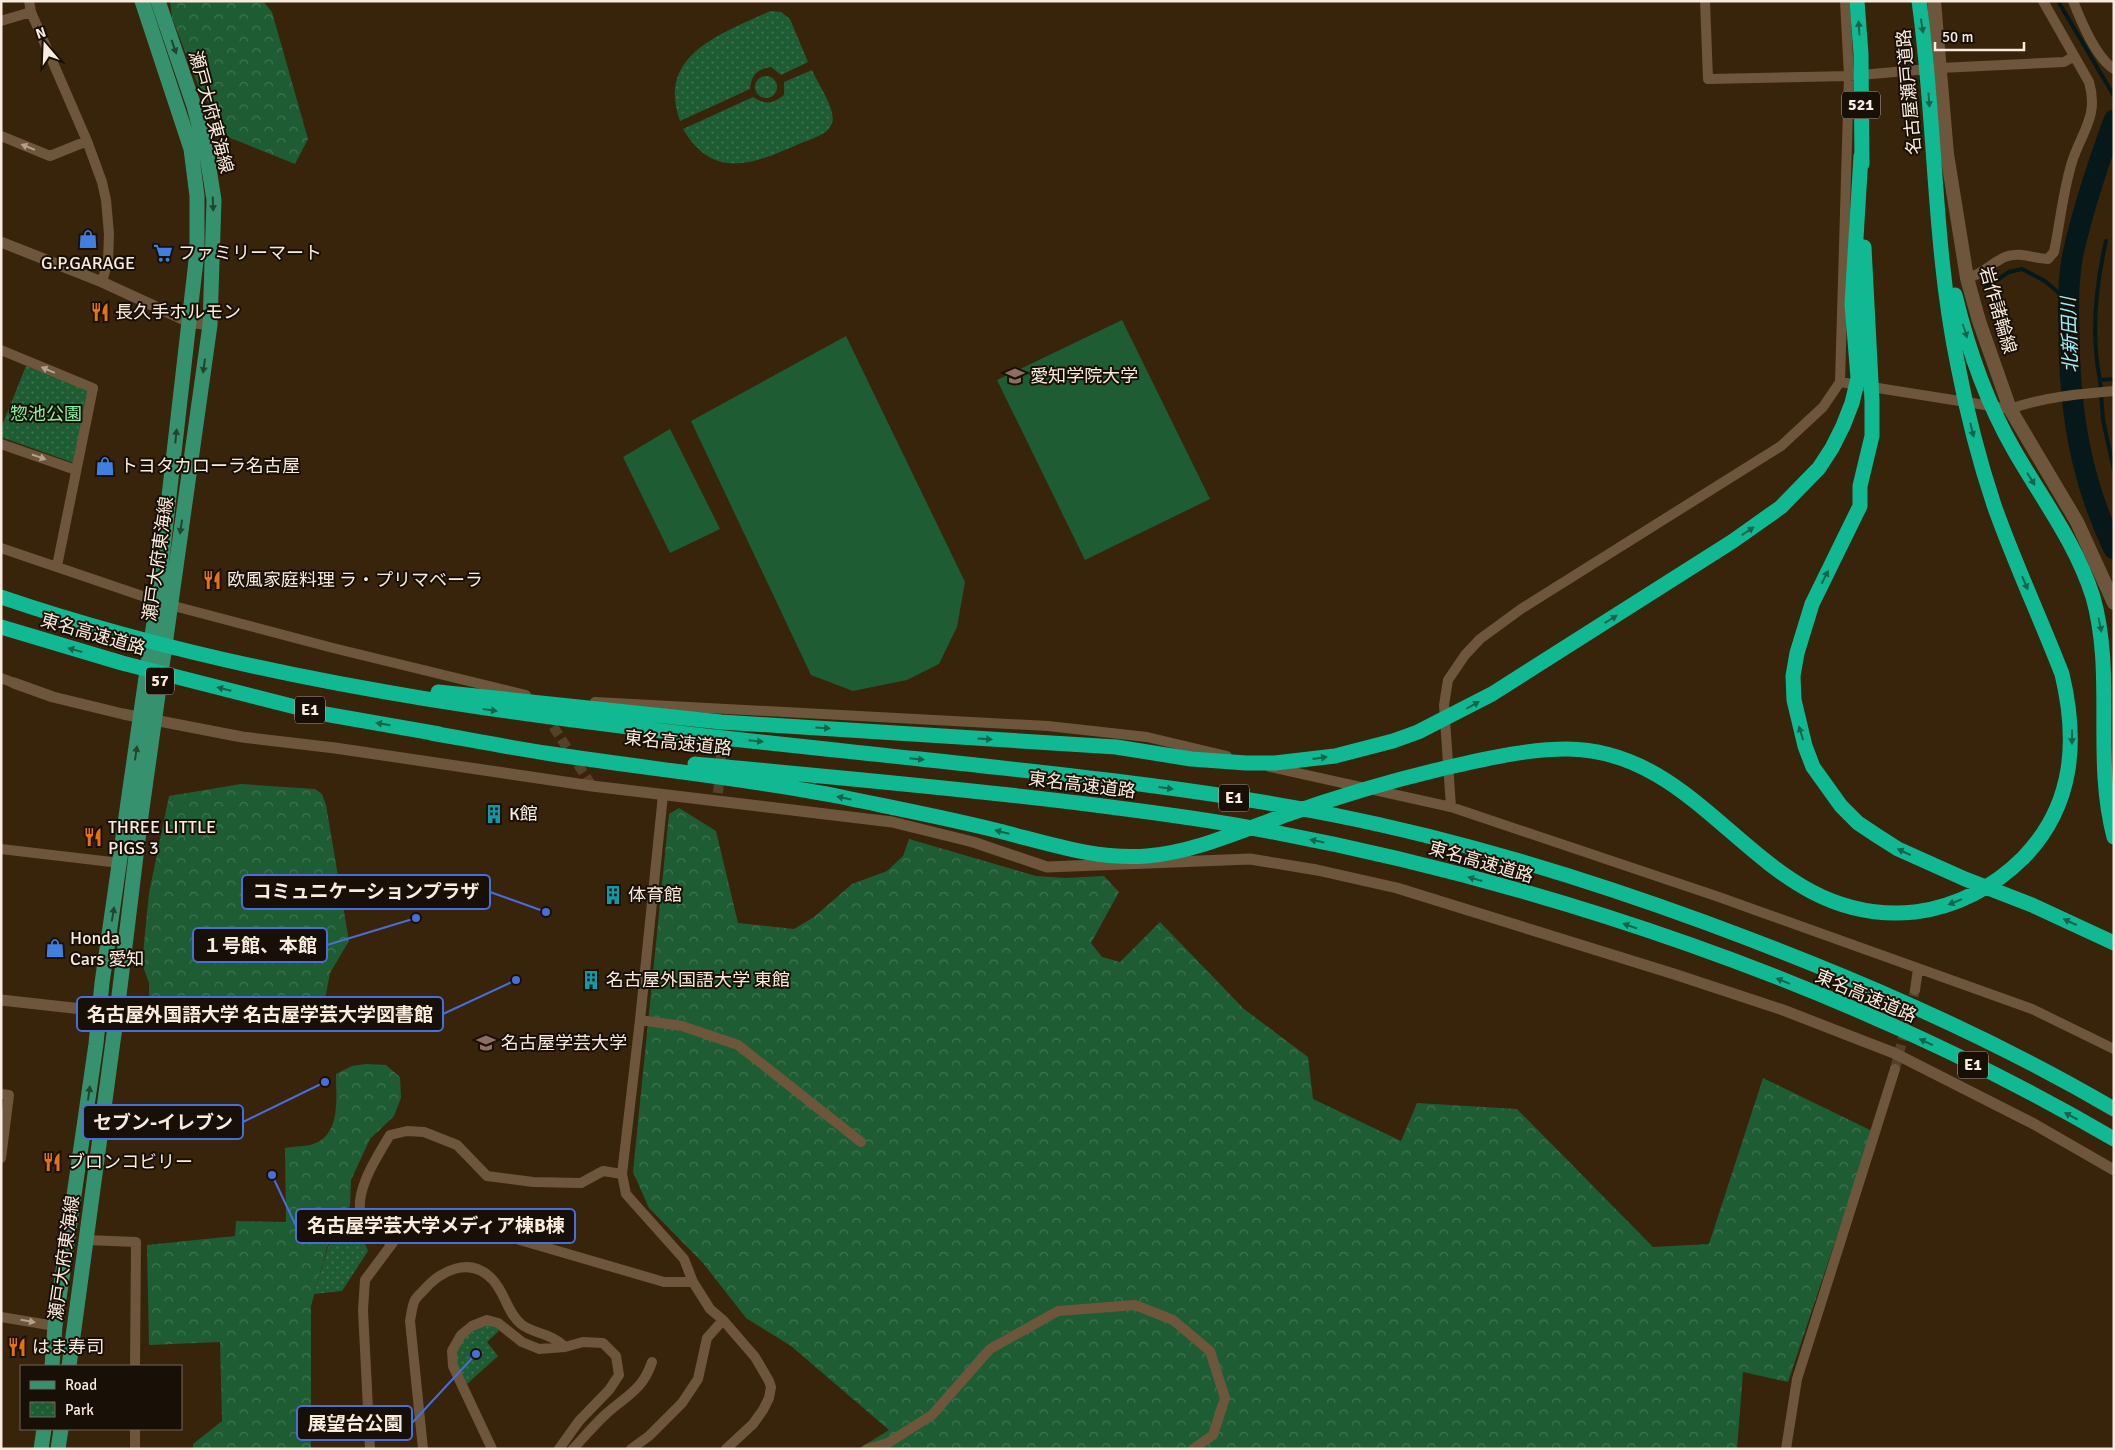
<svg xmlns="http://www.w3.org/2000/svg" width="2115" height="1450" font-family="Signika,'Noto Sans JP',sans-serif">
<style>
.forest{fill:url(#forest-crowns)}
.park{fill:url(#park-dots)}
.pitch{fill:#1e5d34}
.lines{fill:none;stroke-linecap:round;stroke-linejoin:round}
.stream{stroke:#07181a;stroke-width:4}
.river{stroke:#07181a;stroke-width:21}
.minor-tunnel{stroke:#55412a;stroke-width:10;stroke-dasharray:10 5;stroke-linecap:butt}
.minor{stroke:#6e563d;stroke-width:10}
.tertiary{stroke:#6e563d;stroke-width:11}
.secondary{stroke:#6e563d;stroke-width:14}
.primary{stroke:#36916f;stroke-width:15}
.motorway{stroke:#10b991;stroke-width:15}
.oneway{fill:#14644c}
.oneway2{fill:#244330}
.oneway3{fill:#b4a08d}
.labels{text-anchor:middle;dominant-baseline:central;stroke-width:4;stroke-linejoin:round;paint-order:stroke}
.shield{fill:#180f06;stroke:#b6a99c;stroke-width:1}
.shield-label{font-size:16px;font-weight:bold;fill:#f9ebdd}
.street-label{font-size:18px;fill:#f9ebdd;stroke:#180f06}
.poi-label{font-size:18px;fill:#f9ebdd;stroke:#180f06;text-anchor:start}
.park-label{font-size:18px;fill:#86f2a6;stroke:#180f06}
.water-label{font-size:19px;font-style:italic;fill:#97f1fe;stroke:#180f06}
.leader{fill:none;stroke:#496dd9;stroke-width:2}
.callout-dot{fill:#496dd9;stroke:#180f06;stroke-width:2}
.callout{fill:#180f06;stroke:#496dd9;stroke-width:2}
.callout-label{font-size:19px;text-anchor:middle;font-weight:bold;fill:#f9ebdd}
</style>
<defs>
<pattern id="forest-crowns" width="20" height="18" patternUnits="userSpaceOnUse" patternTransform="scale(1.25)"><rect width="20" height="18" fill="#1e5d34"/><path d="M2 6a3 3 0 1 1 6 0M12 15a3 3 0 1 1 6 0" fill="none" stroke="#3f7451"/></pattern>
<pattern id="park-dots" width="8" height="8" patternUnits="userSpaceOnUse" patternTransform="scale(1.25)"><rect width="8" height="8" fill="#1e5d34"/><path d="M2 2h.1M6 6h.1" fill="none" stroke="#3f7451" stroke-width="1.8" stroke-linecap="round"/></pattern>
</defs>
<rect width="100%" height="100%" fill="#38230b"/>
<path class="forest" d="M170,1H263L272,12L308,139L295,164L228,137L198,85L172,18Z
M241,784L315,789L322,794L326,805L349,941L330,973L320,1026L299,1022L271,1000H260L239,1021L149,996V983L142,964L149,893L169,796Z
M679,808L716,831L738,923L794,929L814,917L852,884L887,871L903,856L909,839L1036,876L1065,878L1104,876L1119,892L1091,943L1102,957L1120,962L1160,922L1244,1009L1308,1057L1313,1099L1401,1141L1417,1103L1517,1109L1653,1247L1709,1244L1763,1078L1872,1131L1788,1382L1743,1372L1737,1449H858L889,1430L791,1346L746,1318L703,1263L649,1208L633,1172L669,814Z
M366,1064L386,1065L400,1077L401,1098L394,1116L370,1139L351,1180L350,1206L345,1214L335,1219L311,1306V1449H193V1444L222,1421L220,1342L149,1345L147,1245L235,1236L236,1221L286,1222L285,1148C294,1146 308,1147 316,1143C341,1132 336,1096 336,1074L352,1066Z"/>
<path class="park" d="M770,11L781,12L790,19L808,62L781,75L771,67C756,70 752,74 750,89L680,121C656,54 722,34 770,11Z
M812,70C817,82 837,111 832,123C828,135 811,139 801,143C756,163 714,182 683,129L753,97C766,105 772,104 784,95V82Z
M755 87a11 11 0 1 1 22 0a11 11 0 1 1-22 0Z
M26,366L90,390L74,463L1,437V428Z
M336,1220L356,1222L368,1251L342,1291L314,1294Z
M488,1325L496,1327L499,1331L487,1342L498,1356L467,1384L458,1366L455,1351C464,1336 472,1330 488,1325Z"/>
<path class="pitch" d="M1122,320L1210,499L1085,560L997,380Z
M846,336L965,582L957,627L939,664L907,680L853,691L811,675L691,421Z
M670,429L720,529L670,553L623,457Z"/>
<g class="lines">
<path class="stream" d="M2058,1L2114,96
M1985,288L2009,272L2022,269L2045,281L2068,301
M2114,379L2100,380L2103,420L2114,470
M2100,380C2091,336 2096,285 2106,241"/>
<path class="river" d="M2114,120C2098,164 2083,208 2073,254C2068,278 2068,304 2069,329C2069,407 2080,479 2114,549"/>
<path class="minor-tunnel" d="M545,714L592,786
M718,793L723,732
M1895,1069L1915,990"/>
<path class="minor" d="M29,1L31,12L87,141L102,182L106,200L109,234L108,261L102,282
M1705,1L1708,79L1849,76L1940,68L2064,62L2073,57
M2073,1C2081,21 2096,58 2114,69
M1,21L31,12
M1,136L50,156L87,141
M1967,278C1982,275 1991,263 2005,257C2020,251 2034,259 2048,259L2054,252C2060,223 2063,191 2072,162C2082,131 2099,116 2089,82L2043,1
M1,350L93,388L57,566
M1840,382L2010,409C2044,397 2078,394 2114,391
M1,444L76,470
M1,548L157,601
M170,605L333,648L526,695
M1,678L14,683
M595,702L1048,726L1147,737L1227,756
M1270,767L1451,807L1716,896L2032,1009L2114,1049
M663,795L640,1020L622,1174L626,1194L684,1259L693,1282L710,1309L723,1320L755,1357L769,1381L771,1387L769,1398L763,1410L753,1424L726,1449
M1451,807L1444,705L1448,680L1465,655L1480,639L1521,609L1781,446L1823,407L1840,382L1849,76L1845,1
M1,849L120,863
M1915,990L1918,969
M640,1020L682,1026L738,1045L861,1142
M1,1094L9,1095L1,1158
M86,1240L136,1242L135,1366
M391,1243C383,1237 370,1230 364,1221C349,1198 378,1155 390,1135L407,1131L424,1132L457,1145L487,1176L533,1182L581,1183L603,1171L622,1174
M1,1317L55,1326
M135,1429V1449
M370,1449L363,1310L365,1280L409,1221L427,1214L438,1216L664,1282H693
M423,1449L410,1321C411,1315 412,1308 414,1302C415,1298 420,1294 423,1291C441,1270 470,1256 492,1279C505,1292 507,1313 521,1324C533,1334 550,1332 565,1347
M492,1449L453,1366L452,1351L461,1335L472,1326L487,1320L498,1323L522,1342L539,1349L565,1347L583,1342L603,1343L616,1356L619,1375L609,1390L579,1421L559,1449
M573,1449C584,1437 594,1425 606,1414C627,1395 642,1391 652,1362
M631,1449L649,1436L682,1403L698,1379L707,1338L723,1320
M867,1449L888,1443L932,1415L990,1349L1058,1311L1135,1305L1173,1320L1210,1351L1225,1398L1213,1435L1193,1449
M1786,1449L1797,1379L1895,1069"/>
<path class="tertiary" d="M1,242L102,282L189,322L210,325
M14,683L53,697L123,714L242,737L335,748L592,786L892,822L973,842L1047,867L1250,859L1317,870L1397,888L1674,974L1783,1010L1894,1053L2034,1124L2114,1170
M1,1000L100,1011"/>
<path class="secondary" d="M1934,1L1947,154L1967,278L1979,321L2010,409L2077,522L2114,603"/>
<path class="primary" d="M52,1366L55,1326L96,1044L102,983L157,601L197,252V196L191,149L142,1
M69,1366L117,1012L140,823L210,325L214,200L207,156L194,106L158,1
M41,1449L44,1429
M58,1449L61,1429"/>
<path class="motorway" d="M1857,1L1861,54L1862,164
M1864,247L1872,401V436L1860,486V506L1812,604L1797,653L1793,676L1794,700L1805,746L1813,767L1841,806L1858,823L1876,835L1898,849L1965,879L2032,905L2114,943
M1955,295C1968,349 1987,403 2014,450C2042,499 2076,543 2093,597C2115,675 2093,758 2114,837
M1,597C298,698 611,726 920,759C1058,774 1198,788 1334,815C1460,840 1584,878 1704,922C1845,974 1984,1033 2114,1109
M1,627L122,663L319,713L439,734
M438,692L721,722L1116,747L1191,759L1246,763H1275L1335,756L1393,741L1418,732L1492,694L1733,541L1781,507L1819,468L1832,448L1843,426L1852,403L1858,378L1852,304L1861,156
M431,733C471,740 512,748 552,754C649,769 746,778 842,797C894,808 947,818 999,831C1047,843 1096,860 1147,856C1194,852 1238,832 1283,816C1336,797 1390,781 1445,768C1485,759 1526,749 1567,749C1712,750 1759,928 1915,912C1956,907 1994,887 2023,858C2074,806 2078,741 2062,674C2040,617 2014,562 1994,505C1979,460 1967,413 1958,366C1933,246 1936,122 1919,1
M695,764C829,777 962,788 1095,805C1142,811 1189,817 1235,825C1536,878 1850,985 2114,1139"/>
</g>
<defs><path id="oneway-solid" d="M-6-.8H1V-3.2L6.5 0L1 3.2V.8H-6Z" transform="scale(1.25)"/></defs>
<g class="oneway">
<use href="#oneway-solid" transform="translate(1922 26) rotate(82)"/>
<use href="#oneway-solid" transform="translate(1859 28) rotate(-94)"/>
<use href="#oneway-solid" transform="translate(1929 100) rotate(86)"/>
<use href="#oneway-solid" transform="translate(1965 331) rotate(72)"/>
<use href="#oneway-solid" transform="translate(1972 430) rotate(76)"/>
<use href="#oneway-solid" transform="translate(2031 479) rotate(58)"/>
<use href="#oneway-solid" transform="translate(1748 531) rotate(-34)"/>
<use href="#oneway-solid" transform="translate(1825 577) rotate(-63)"/>
<use href="#oneway-solid" transform="translate(2025 583) rotate(67)"/>
<use href="#oneway-solid" transform="translate(1611 619) rotate(-32)"/>
<use href="#oneway-solid" transform="translate(2100 625) rotate(78)"/>
<use href="#oneway-solid" transform="translate(75 650) rotate(-164)"/>
<use href="#oneway-solid" transform="translate(224 689) rotate(-166)"/>
<use href="#oneway-solid" transform="translate(1473 705) rotate(-29)"/>
<use href="#oneway-solid" transform="translate(490 710) rotate(8)"/>
<use href="#oneway-solid" transform="translate(383 724) rotate(-170)"/>
<use href="#oneway-solid" transform="translate(823 728) rotate(4)"/>
<use href="#oneway-solid" transform="translate(1801 733) rotate(-107)"/>
<use href="#oneway-solid" transform="translate(2072 737) rotate(90)"/>
<use href="#oneway-solid" transform="translate(985 739) rotate(4)"/>
<use href="#oneway-solid" transform="translate(756 741) rotate(6)"/>
<use href="#oneway-solid" transform="translate(1320 758) rotate(-8)"/>
<use href="#oneway-solid" transform="translate(917 759) rotate(6)"/>
<use href="#oneway-solid" transform="translate(1166 788) rotate(8)"/>
<use href="#oneway-solid" transform="translate(844 798) rotate(-168)"/>
<use href="#oneway-solid" transform="translate(1002 832) rotate(-166)"/>
<use href="#oneway-solid" transform="translate(1317 841) rotate(-169)"/>
<use href="#oneway-solid" transform="translate(1904 852) rotate(-155)"/>
<use href="#oneway-solid" transform="translate(1475 879) rotate(-164)"/>
<use href="#oneway-solid" transform="translate(1955 902) rotate(158)"/>
<use href="#oneway-solid" transform="translate(2070 922) rotate(-155)"/>
<use href="#oneway-solid" transform="translate(1630 926) rotate(-161)"/>
<use href="#oneway-solid" transform="translate(1783 981) rotate(-158)"/>
<use href="#oneway-solid" transform="translate(1926 1042) rotate(-155)"/>
<use href="#oneway-solid" transform="translate(2071 1116) rotate(-152)"/>
</g>
<g class="oneway2">
<use href="#oneway-solid" transform="translate(174 47) rotate(71)"/>
<use href="#oneway-solid" transform="translate(213 204) rotate(88)"/>
<use href="#oneway-solid" transform="translate(204 366) rotate(98)"/>
<use href="#oneway-solid" transform="translate(176 436) rotate(-84)"/>
<use href="#oneway-solid" transform="translate(181 527) rotate(98)"/>
<use href="#oneway-solid" transform="translate(136 753) rotate(-82)"/>
<use href="#oneway-solid" transform="translate(113 914) rotate(-81)"/>
<use href="#oneway-solid" transform="translate(89 1093) rotate(-82)"/>
</g>
<g class="oneway3">
<use href="#oneway-solid" transform="translate(28 147) rotate(-158)"/>
<use href="#oneway-solid" transform="translate(48 370) rotate(-157)"/>
<use href="#oneway-solid" transform="translate(39 457) rotate(19)"/>
<use href="#oneway-solid" transform="translate(28 1321) rotate(10)"/>
</g>
<defs>
<g id="shop-bare" transform="scale(1.5)"><path d="M-5-2.5h2.3a2.7 3.5 0 0 1 5.4 0H5L5.5 6h-11ZM-1.5-2.5h3a1.5 2.3 0 0 0-3 0Z" fill="#3f7fe0" stroke="#180f06" stroke-width="2.5" paint-order="stroke"/></g>
<g id="supermarket-bare" transform="scale(1.5)"><path d="M-6-5.5h2.5l.6 2H6L4.5 2H-2.5L-4.4-4H-6ZM-1.5 3.2a1.3 1.3 0 1 0 .1 0ZM3 3.2a1.3 1.3 0 1 0 .1 0Z" fill="#3f7fe0" stroke="#180f06" stroke-width="2.5" paint-order="stroke"/></g>
<g id="restaurant-bare" transform="scale(1.5)"><path d="M-5-6h1v4h1v-4h1v4h1v-4h1v5L-1.5 .5V6h-2V.5L-5-1ZM5-6V6H3V1.5H1.5Q1.5-4 5-6Z" fill="#e8710a" stroke="#180f06" stroke-width="2.5" paint-order="stroke"/></g>
<g id="university-bare" transform="scale(1.5)"><path d="M0-5L7-2L0 1L-7-2ZM-4 1L0 2.5L4 1V4Q0 6-4 4Z" fill="#8d6e63" stroke="#180f06" stroke-width="2.5" paint-order="stroke"/></g>
<g id="building-bare" transform="scale(1.5)"><path d="M-4-6H4V6H1V3H-1V6H-4ZM-2.5-4.3h1.7v1.8h-1.7ZM.8-4.3h1.7v1.8H.8ZM-2.5-1h1.7V.8h-1.7ZM.8-1h1.7V.8H.8Z" fill="#0f9aa8" stroke="#180f06" stroke-width="2.5" paint-order="stroke"/></g>
</defs>
<g fill-rule="evenodd">
<use href="#shop-bare" x="88" y="239"/>
<use href="#supermarket-bare" x="163" y="253"/>
<use href="#restaurant-bare" x="100" y="312"/>
<use href="#university-bare" x="1015" y="376"/>
<use href="#shop-bare" x="105" y="466"/>
<use href="#restaurant-bare" x="212" y="580"/>
<use href="#building-bare" x="494" y="814"/>
<use href="#restaurant-bare" x="93" y="837"/>
<use href="#building-bare" x="613" y="895"/>
<use href="#shop-bare" x="55" y="948"/>
<use href="#building-bare" x="591" y="980"/>
<use href="#university-bare" x="486" y="1043"/>
<use href="#restaurant-bare" x="52" y="1162"/>
<use href="#restaurant-bare" x="17" y="1347"/>
</g>
<g class="labels">
<g class="shield">
<rect x="1842" y="91.5" width="38" height="27" rx="4"/>
<rect x="146" y="667.5" width="28" height="27" rx="4"/>
<rect x="295" y="696.5" width="30" height="27" rx="4"/>
<rect x="1219" y="784.5" width="30" height="27" rx="4"/>
<rect x="1958" y="1051.5" width="30" height="27" rx="4"/>
</g>
<g class="shield-label">
<text x="1861" y="105">521</text>
<text x="160" y="681">57</text>
<text x="310" y="710">E1</text>
<text x="1234" y="798">E1</text>
<text x="1973" y="1065">E1</text>
</g>
<g class="street-label">
<text transform="translate(1909 92) rotate(-95)">名古屋瀬戸道路</text>
<text transform="translate(211 112) rotate(75)">瀬戸大府東海線</text>
<text transform="translate(1998 310) rotate(74)">岩作諸輪線</text>
<text transform="translate(158 559) rotate(-82)">瀬戸大府東海線</text>
<text transform="translate(93 634) rotate(16)">東名高速道路</text>
<text transform="translate(678 743) rotate(6)">東名高速道路</text>
<text transform="translate(1082 785) rotate(7)">東名高速道路</text>
<text transform="translate(1481 862) rotate(16)">東名高速道路</text>
<text transform="translate(1866 996) rotate(23)">東名高速道路</text>
<text transform="translate(64 1258) rotate(-82)">瀬戸大府東海線</text>
</g>
<g class="poi-label">
<text x="178" y="253">ファミリーマート</text>
<text x="88" y="263" text-anchor="middle">G.P.GARAGE</text>
<text x="115" y="312">長久手ホルモン</text>
<text x="1030" y="376">愛知学院大学</text>
<text x="120" y="466">トヨタカローラ名古屋</text>
<text x="227" y="580">欧風家庭料理 ラ・プリマベーラ</text>
<text x="509" y="814">K館</text>
<text x="108" y="827">THREE LITTLE<tspan x="108" dy="21">PIGS 3</tspan></text>
<text x="628" y="895">体育館</text>
<text x="70" y="938">Honda<tspan x="70" dy="21">Cars 愛知</tspan></text>
<text x="606" y="980">名古屋外国語大学 東館</text>
<text x="501" y="1043">名古屋学芸大学</text>
<text x="67" y="1162">ブロンコビリー</text>
<text x="32" y="1347">はま寿司</text>
</g>
<g class="park-label">
<text x="46" y="414">惣池公園</text>
</g>
<g class="water-label">
<text transform="translate(2070 335) rotate(-92)">北新田川</text>
</g>
</g>
<path class="leader" d="M546 912L490 892M416 918L327 945M516 980L443 1014M325 1082L243 1122M272 1175L296 1226M476 1354L412 1423"/>
<g class="callout-dot">
<circle cx="546" cy="912" r="5"/>
<circle cx="416" cy="918" r="5"/>
<circle cx="516" cy="980" r="5"/>
<circle cx="325" cy="1082" r="5"/>
<circle cx="272" cy="1175" r="5"/>
<circle cx="476" cy="1354" r="5"/>
</g>
<g class="callout">
<rect x="242" y="875" width="248" height="34" rx="5"/>
<rect x="193" y="928" width="134" height="34" rx="5"/>
<rect x="77" y="997" width="366" height="34" rx="5"/>
<rect x="83" y="1105" width="160" height="34" rx="5"/>
<rect x="296" y="1209" width="279" height="34" rx="5"/>
<rect x="297" y="1406" width="115" height="34" rx="5"/>
</g>
<g class="callout-label">
<text x="366" y="898">コミュニケーションプラザ</text>
<text x="260" y="952">１号館、本館</text>
<text x="260" y="1021">名古屋外国語大学 名古屋学芸大学図書館</text>
<text x="163" y="1129">セブン-イレブン</text>
<text x="436" y="1232">名古屋学芸大学メディア棟B棟</text>
<text x="355" y="1430">展望台公園</text>
</g>
<rect width="2115" height="1450" fill="none" stroke="#f9ebdd" stroke-width="5"/>
<rect x="20" y="1365" width="162" height="65" fill="#180f06" stroke="#72675c"/>
<rect x="30" y="1381" width="25" height="8" fill="#36916f" stroke="#72675c"/>
<text x="65" y="1390" font-size="15" fill="#f9ebdd">Road</text>
<rect x="30" y="1402" width="25" height="15" fill="url(#park-dots)" stroke="#72675c"/>
<text x="65" y="1415" font-size="15" fill="#f9ebdd">Park</text>
<g transform="translate(45 45) rotate(341)" stroke="#180f06" stroke-width="4" paint-order="stroke">
<path d="M0-4L9 19L0 12L-9 19Z" fill="#f9ebdd"/>
<text y="-8" font-size="14" font-weight="bold" text-anchor="middle" fill="#f9ebdd">N</text>
</g>
<path d="M1935 42v8h89v-8" fill="none" stroke="#f9ebdd" stroke-width="2.5"/>
<text x="1942" y="42" font-size="15" fill="#f9ebdd" stroke="#180f06" stroke-width="4" paint-order="stroke">50 m</text>
</svg>
